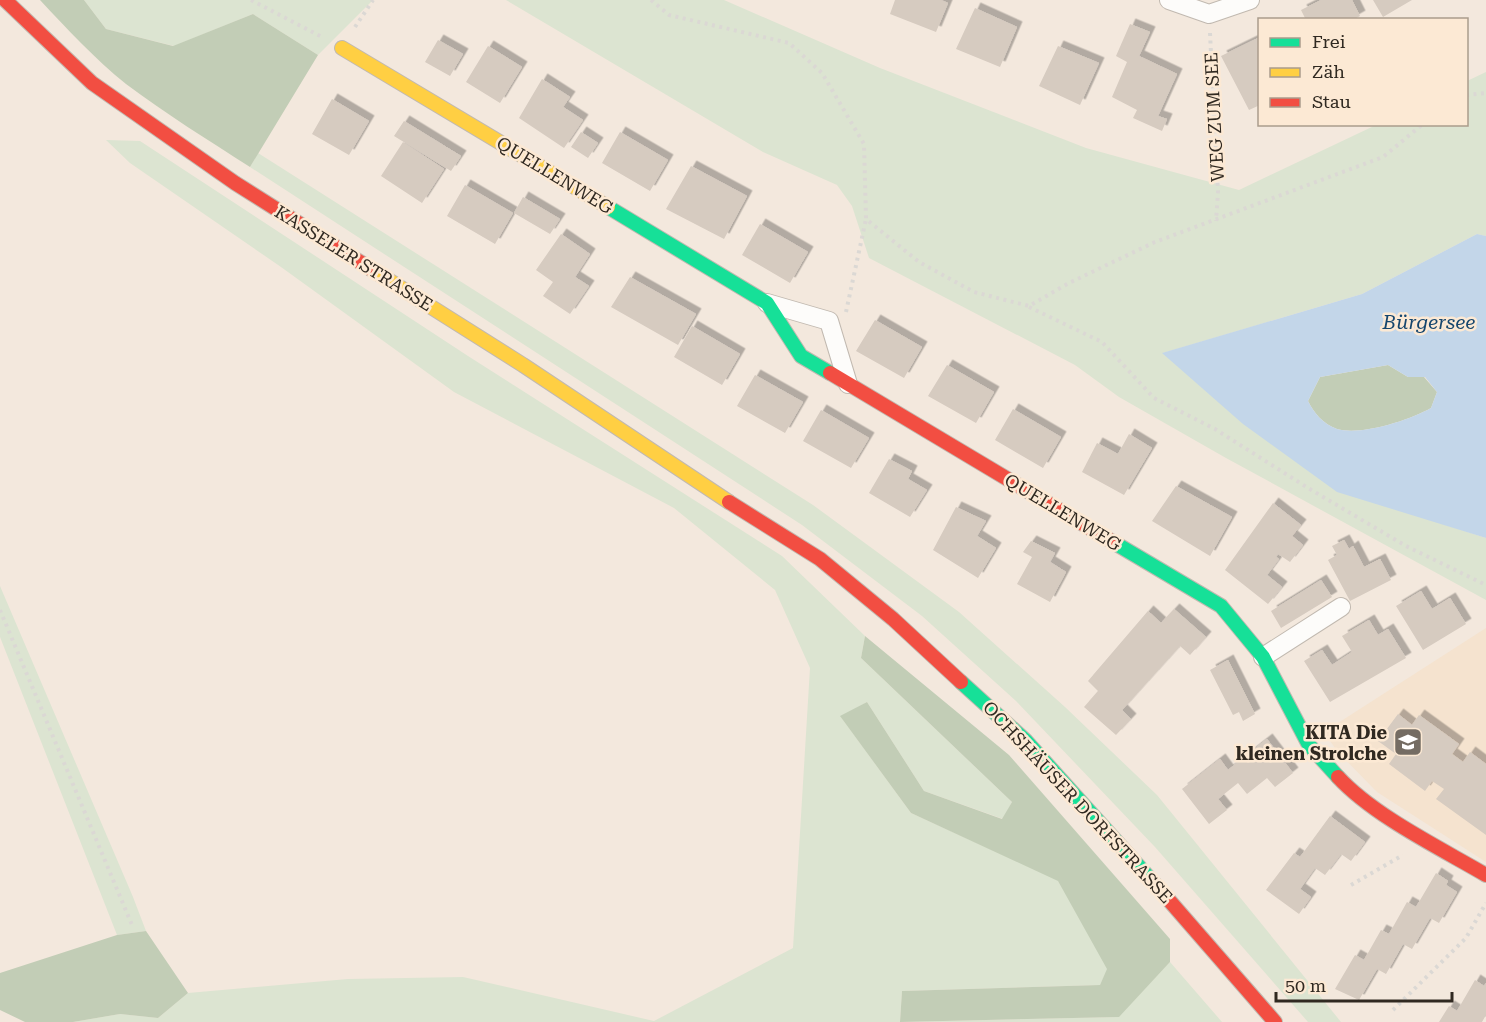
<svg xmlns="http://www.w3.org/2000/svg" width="1486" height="1022" font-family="'Roboto Serif',serif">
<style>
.built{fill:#f5e3cf}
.green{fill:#dce4d1}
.forest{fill:#c2cdb6}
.water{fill:#c3d6e9;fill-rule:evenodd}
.building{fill:#d6cbc0;filter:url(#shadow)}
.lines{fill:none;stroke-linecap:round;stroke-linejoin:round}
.street-casing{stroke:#c1b9b0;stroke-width:20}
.fast-casing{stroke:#c1b9b0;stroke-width:16}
.slow-casing{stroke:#c1b9b0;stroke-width:16}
.jam-casing{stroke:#c1b9b0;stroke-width:16}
.path{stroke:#dbd8d4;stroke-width:4;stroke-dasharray:3 4.5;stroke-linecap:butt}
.street{stroke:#fdfcfa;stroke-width:18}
.fast{stroke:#16e098;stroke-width:14}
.slow{stroke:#ffcf43;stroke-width:14}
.jam{stroke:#f24e42;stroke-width:14}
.labels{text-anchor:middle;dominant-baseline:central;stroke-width:5;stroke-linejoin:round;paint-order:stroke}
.street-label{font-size:18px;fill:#302921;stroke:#fce9d4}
.poi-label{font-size:18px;font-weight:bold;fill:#302921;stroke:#fce9d4;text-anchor:end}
.water-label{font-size:20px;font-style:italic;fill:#16466e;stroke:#fce9d4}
</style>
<defs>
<filter id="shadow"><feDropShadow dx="5.5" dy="-5.5" stdDeviation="0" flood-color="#0004"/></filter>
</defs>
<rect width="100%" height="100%" fill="#f3e8dd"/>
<path class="built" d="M1486,628V862L1377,792L1337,751L1324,732Z"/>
<path class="green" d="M84,0H373L318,55L253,14L174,46L106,29Z
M506,0H724L880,68L1086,148L1239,190L1376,125L1466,124L1467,81L1486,72V236L1477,234L1362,294L1163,353L1446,525L1486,538V600L1226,458L1119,397L1075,365L869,258L852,206L837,185L763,152Z
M106,140L140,141L468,356L782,556L865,636L861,658L1012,802L1003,819L924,791L867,702L841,717L911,813L1058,880L1108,969L1100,985L902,991L900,1022L1118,1017L1170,962L1222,1022H73L120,1014L158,1018L188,993L348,979L463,977L654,1021L793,948L810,668L775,590L674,508L454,392L281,267L130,163Z
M258,153L813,505L959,612L1065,707L1157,795L1341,1022H1308L1155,847L1016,701L922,616L802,525L250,167Z
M0,586L133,897L146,931L117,935L0,637Z"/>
<path class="forest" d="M40,0H84L106,29L173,46L253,14L318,55L250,167C208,140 166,114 126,84C95,59 67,29 40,0Z
M1388,365L1408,377H1424L1437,392L1431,408C1410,420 1361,436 1337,429C1323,424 1314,413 1308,401L1320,377Z
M865,636L1009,755L1170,939V962L1119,1017L900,1022L902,991L1100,985L1107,969L1058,881L911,813L840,716L867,702L924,791L1002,819L1012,802L861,658Z
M146,931L188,993L158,1018L120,1014L73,1022H25L0,1010V973L117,935Z"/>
<path class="water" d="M1477,234L1486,236V538L1337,492L1243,424L1162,353L1362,294ZM1388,365L1408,377H1425L1437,392L1431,408C1410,420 1361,436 1337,429C1323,424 1314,413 1308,401L1320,377Z"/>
<path class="building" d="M895,0H941L948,3L936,32L890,14Z
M1321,0H1352L1360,16L1353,20H1306L1301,10Z
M1373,0H1412L1383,17Z
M975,8L1017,27L1000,67L956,49Z
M1130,24L1150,32L1139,56L1177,74L1158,116L1167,119L1162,131L1133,118L1137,110L1112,97L1127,62L1116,56Z
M1260,37V105L1249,110L1221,56Z
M438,40L463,54L450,76L425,62Z
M488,46L522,67L500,103L466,82Z
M1058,46L1099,63L1080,105L1039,86Z
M542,79L570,97L563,107L583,120L564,148L519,118Z
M332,99L369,121L349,155L312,134Z
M404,121L461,156L451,171L394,136Z
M581,132L598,143L588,158L571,147Z
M620,132L668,160L650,191L602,163Z
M403,142L444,169L422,203L381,176Z
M691,166L747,196L724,239L666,209Z
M465,185L513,213L495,244L447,216Z
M523,197L560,219L550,234L514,213Z
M760,224L808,252L790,283L742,255Z
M561,234L590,254L575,277L589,286L570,314L543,296L553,282L536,270Z
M630,277L696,314L678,345L611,307Z
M875,320L922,347L904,378L856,351Z
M692,326L740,354L722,385L674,357Z
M947,365L994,392L976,423L928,396Z
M755,375L803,402L785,433L737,406Z
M1013,409L1061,437L1043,468L995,440Z
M821,410L869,438L851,468L803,441Z
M1129,434L1152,448L1124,495L1082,472L1097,443L1118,454Z
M889,459L912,471L908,479L927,490L910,517L869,493Z
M1176,486L1232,517L1210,556L1152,521Z
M1273,503L1301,525L1292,536L1303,545L1290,562L1278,554L1276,557L1279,559L1267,575L1282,587L1268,604L1225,570Z
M956,507L986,521L977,536L996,548L978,578L933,550Z
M1344,540L1349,549L1353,546L1364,567L1380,559L1391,580L1350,601L1328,560L1337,555L1332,546Z
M1031,541L1055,553L1050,562L1066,572L1050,602L1017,584L1032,557L1023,552Z
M1321,580L1332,597L1281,628L1271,611Z
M1421,591L1432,609L1450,598L1466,624L1423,650L1396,606Z
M1174,609L1206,637L1190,655L1180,646L1140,690L1122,710L1131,719L1116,735L1084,707L1098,691L1088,681L1148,611L1161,623Z
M1369,620L1378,635L1388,629L1406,658L1330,702L1304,661L1322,650L1332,665L1352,652L1342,636Z
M1228,660L1255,714L1243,721L1239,712L1233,715L1210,670Z
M1398,714L1412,725L1419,715L1459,744L1452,754L1463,762L1470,752L1486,764V835L1436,799L1444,789L1432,781L1425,791L1389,764L1396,754L1378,741Z
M1267,739L1293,773L1275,787L1267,778L1247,794L1238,783L1218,799L1227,810L1209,824L1182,789L1220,759L1228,770Z
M1330,816L1365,842L1351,861L1341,854L1325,875L1315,868L1300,889L1311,897L1299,914L1266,890L1294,853L1300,857Z
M1436,873L1448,881L1446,885L1457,892L1439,923L1430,918L1412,949L1403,944L1386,974L1377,969L1359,1000L1335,989L1355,955L1364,960L1381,930L1389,934L1407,902L1416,907Z
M1475,980L1484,986L1486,983V1015L1482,1022H1439L1449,1006L1457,1011Z"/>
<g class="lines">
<g class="street-casing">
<path id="street" d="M1169,0L1209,14L1250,0
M767,303L829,321L848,384
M1263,657L1341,607"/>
</g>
<g class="fast-casing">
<path id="fast" d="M608,207L767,303L801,356L830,373
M1113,542L1221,606L1263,657L1309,745L1338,777
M961,682L1026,741L1161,891"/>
</g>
<g class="slow-casing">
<path id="slow" d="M342,48L608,207
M371,269L523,365L729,502"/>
</g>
<g class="jam-casing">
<path id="jam" d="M5,0L92,83L235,183L371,269
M830,373L1113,542
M729,502L820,559L893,619L961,682
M1338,777C1374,816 1440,848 1486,875
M1161,891L1275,1022"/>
</g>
<path class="path" d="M251,0L322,37
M651,0L669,15L789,43L822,73L864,144L866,219L919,262L974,292L1029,306L1069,283L1155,242L1383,157L1423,124
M355,27L373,0
M1210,33L1218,192L1216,221
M1466,95L1486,93
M1029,307L1102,342L1154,398L1215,429L1308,488L1406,546L1486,585
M846,312L866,219
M0,610L132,925
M1351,885L1403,855
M1393,1010L1466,938L1486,903"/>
<use href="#street" class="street"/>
<use href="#fast" class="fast"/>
<use href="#slow" class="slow"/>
<use href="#jam" class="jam"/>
</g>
<defs>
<g id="school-square" transform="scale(1.5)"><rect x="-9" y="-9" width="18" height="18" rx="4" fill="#746c63" stroke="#fce9d4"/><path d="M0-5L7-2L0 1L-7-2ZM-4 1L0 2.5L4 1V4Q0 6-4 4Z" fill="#fff"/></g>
</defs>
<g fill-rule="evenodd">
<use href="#school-square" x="1408" y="742"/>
</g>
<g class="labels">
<g class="street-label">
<text transform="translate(1214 117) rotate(-93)">WEG ZUM SEE</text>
<text transform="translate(555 175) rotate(31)">QUELLENWEG</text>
<text transform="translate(354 258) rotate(32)">KASSELER STRASSE</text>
<text transform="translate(1063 512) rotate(31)">QUELLENWEG</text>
<text transform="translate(1078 802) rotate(47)">OCHSHÄUSER DORFSTRASSE</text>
</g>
<g class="poi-label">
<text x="1387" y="732">KITA Die<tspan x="1387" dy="21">kleinen Strolche</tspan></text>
</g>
<g class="water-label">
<text x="1429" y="322">Bürgersee</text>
</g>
</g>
<rect x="1258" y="18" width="210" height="108" fill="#fce9d4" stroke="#aa9c8c" stroke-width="1.5"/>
<rect x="1270" y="38" width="30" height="9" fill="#16e098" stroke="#aa9c8c" stroke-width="1.5"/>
<text x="1312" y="48" font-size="18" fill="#302921">Frei</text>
<rect x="1270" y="68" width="30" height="9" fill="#ffcf43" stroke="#aa9c8c" stroke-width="1.5"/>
<text x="1312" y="78" font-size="18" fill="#302921">Zäh</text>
<rect x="1270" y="98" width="30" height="9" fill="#f24e42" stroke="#aa9c8c" stroke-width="1.5"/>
<text x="1312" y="108" font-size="18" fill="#302921">Stau</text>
<path d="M1276 992v9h176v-9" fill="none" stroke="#302921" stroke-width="3"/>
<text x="1285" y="992" font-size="18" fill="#302921" stroke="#fce9d4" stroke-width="4.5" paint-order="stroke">50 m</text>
</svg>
